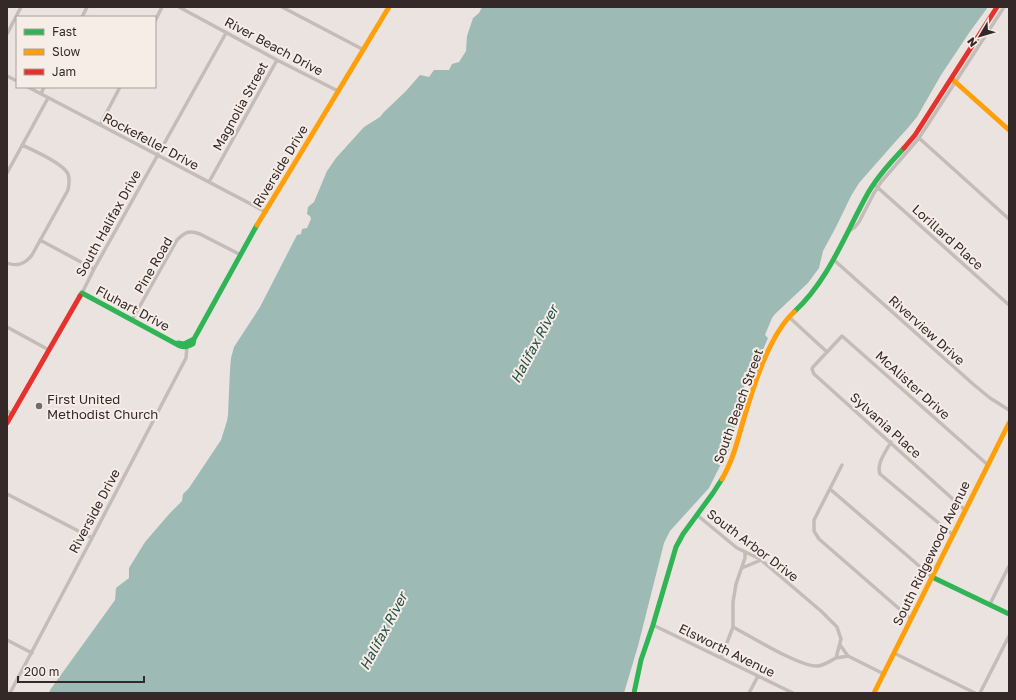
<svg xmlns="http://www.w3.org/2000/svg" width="1016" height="700" font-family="'Golos Text',sans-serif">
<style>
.water{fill:#9ebab5}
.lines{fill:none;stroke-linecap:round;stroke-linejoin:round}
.street{stroke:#c4bcb9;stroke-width:3.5}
.fast{stroke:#30b455;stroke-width:5}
.slow{stroke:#ff9f0a;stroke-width:5}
.jam{stroke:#e5322d;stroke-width:5}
.poi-dot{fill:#746a68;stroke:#f7ede7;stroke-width:1.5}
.labels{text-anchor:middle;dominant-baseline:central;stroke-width:4;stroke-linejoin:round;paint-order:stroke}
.street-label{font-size:13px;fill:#342928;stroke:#f7ede7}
.poi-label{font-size:13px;fill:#342928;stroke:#f7ede7;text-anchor:start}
.water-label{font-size:14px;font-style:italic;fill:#22514a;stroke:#f7ede7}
</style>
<rect width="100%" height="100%" fill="#ebe3e0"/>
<path class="water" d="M482,7H988L969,33L941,75L917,117L907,129L896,141L859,183L851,196L836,227L823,251L819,268L808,283L775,314L772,318L765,335L768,338L760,357L756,362L749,380L745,383L736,420L732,443L727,455L721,464L709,488L670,531L664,543L638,646L624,693H49L50,690L115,600L116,588L129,578V568L145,542L170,513L182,501L183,494L189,488L221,440L227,421L228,415L230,370L231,358L234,347L260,307L297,235L301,234L302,229L307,228L311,219L310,216L307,214L308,207L314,202L327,171L336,158L364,127L380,117L384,112L406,91L420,75L429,77L434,70H449L452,64L459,62L466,51L467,36L473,18L479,13Z"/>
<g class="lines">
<path class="street" d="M179,7L277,60L338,91
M282,7L364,50
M82,17L87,7
M155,21L162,7
M7,34L21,7
M7,76L17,81
M28,87L266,212
M41,94L44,87
M100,125L120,87
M919,138L1009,219
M7,173L48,98
M209,182L277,60
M876,186L1009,305
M849,231L855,227L859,222L874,193L881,182L919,138L1004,7
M40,240L94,269
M834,260L973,384L990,398L1009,410
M7,263C17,267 26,263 32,255L68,190C69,185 70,179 68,174C64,164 33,150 22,145
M82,293L94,269L226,33
M789,317L827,352
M132,320L177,240C185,232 189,230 200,234L241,255
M7,327L49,350
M7,411L12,414
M891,442C886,451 876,464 880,474L953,535
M842,465L814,520V531L819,539L911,619
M830,489L932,577
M7,494L92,538
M965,510L814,374L812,369L813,367L842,336L988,465
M697,515L737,548L760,559L821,611L837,627L841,639L836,658
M742,568L761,560
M990,604L1009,566
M653,625L793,693
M733,627C750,636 802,668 818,666C825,665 830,661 836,658C839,657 844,657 848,656
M7,640L32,653
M840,645L848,656L884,674
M894,653L975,693
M721,658L733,627V602L736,584L745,558V552
M10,693L92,538L186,358L187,347
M749,693L758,676
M980,693L1009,636"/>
<path class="fast" d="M80,296L82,293L180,346C185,348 188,346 193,344L194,339L257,225
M794,312C829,280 845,234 868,193C878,176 891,162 904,148
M178,343L184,344L194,339
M932,577L1009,614
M634,693L641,660L653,625L676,547L683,534L713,493L722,479"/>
<path class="slow" d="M952,79L1009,130
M257,225L296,161L389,7
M722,479C732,462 737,443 742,425C752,391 768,336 794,312
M874,693L1009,423"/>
<path class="jam" d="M904,148L915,135L997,7
M7,423L80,296"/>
</g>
<circle class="poi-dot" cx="39" cy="406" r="4"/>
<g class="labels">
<g class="street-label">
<text transform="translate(274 46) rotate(28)">River Beach Drive</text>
<text transform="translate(240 106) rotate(-61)">Magnolia Street</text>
<text transform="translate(151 141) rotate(28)">Rockefeller Drive</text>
<text transform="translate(280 166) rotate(-59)">Riverside Drive</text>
<text transform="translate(108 223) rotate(-61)">South Halifax Drive</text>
<text transform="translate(948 237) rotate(42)">Lorillard Place</text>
<text transform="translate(153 265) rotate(-60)">Pine Road</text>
<text transform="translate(133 308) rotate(28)">Fluhart Drive</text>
<text transform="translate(927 330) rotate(42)">Riverview Drive</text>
<text transform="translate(913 385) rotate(42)">McAlister Drive</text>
<text transform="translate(738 406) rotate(-70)">South Beach Street</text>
<text transform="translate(886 425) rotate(42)">Sylvania Place</text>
<text transform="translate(94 511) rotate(-62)">Riverside Drive</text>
<text transform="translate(753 545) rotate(37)">South Arbor Drive</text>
<text transform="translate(931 553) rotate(-64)">South Ridgewood Avenue</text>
<text transform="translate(727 650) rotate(26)">Elsworth Avenue</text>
</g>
<g class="poi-label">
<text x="47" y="399">First United<tspan x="47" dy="15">Methodist Church</tspan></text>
</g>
<g class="water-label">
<text transform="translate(534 344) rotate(-62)">Halifax River</text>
<text transform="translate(383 631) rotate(-62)">Halifax River</text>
</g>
</g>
<rect width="1016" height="700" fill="none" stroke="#342928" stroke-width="16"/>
<rect x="16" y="16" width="140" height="72" fill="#f7ede7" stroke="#a99f9b"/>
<rect x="24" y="29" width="20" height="6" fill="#30b455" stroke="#a99f9b"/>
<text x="52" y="36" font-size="12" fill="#342928">Fast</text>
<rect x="24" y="49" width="20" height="6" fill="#ff9f0a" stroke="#a99f9b"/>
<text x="52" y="56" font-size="12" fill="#342928">Slow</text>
<rect x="24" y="69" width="20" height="6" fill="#e5322d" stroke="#a99f9b"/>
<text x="52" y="76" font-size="12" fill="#342928">Jam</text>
<g transform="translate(980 36) rotate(232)" stroke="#f7ede7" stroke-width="3" paint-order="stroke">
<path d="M0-3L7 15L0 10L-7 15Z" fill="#342928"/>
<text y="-6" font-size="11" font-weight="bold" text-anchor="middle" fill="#342928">N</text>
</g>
<path d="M18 676v6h126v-6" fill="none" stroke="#342928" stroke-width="2"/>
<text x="24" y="676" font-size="12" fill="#342928" stroke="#f7ede7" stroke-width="3" paint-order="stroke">200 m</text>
</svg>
